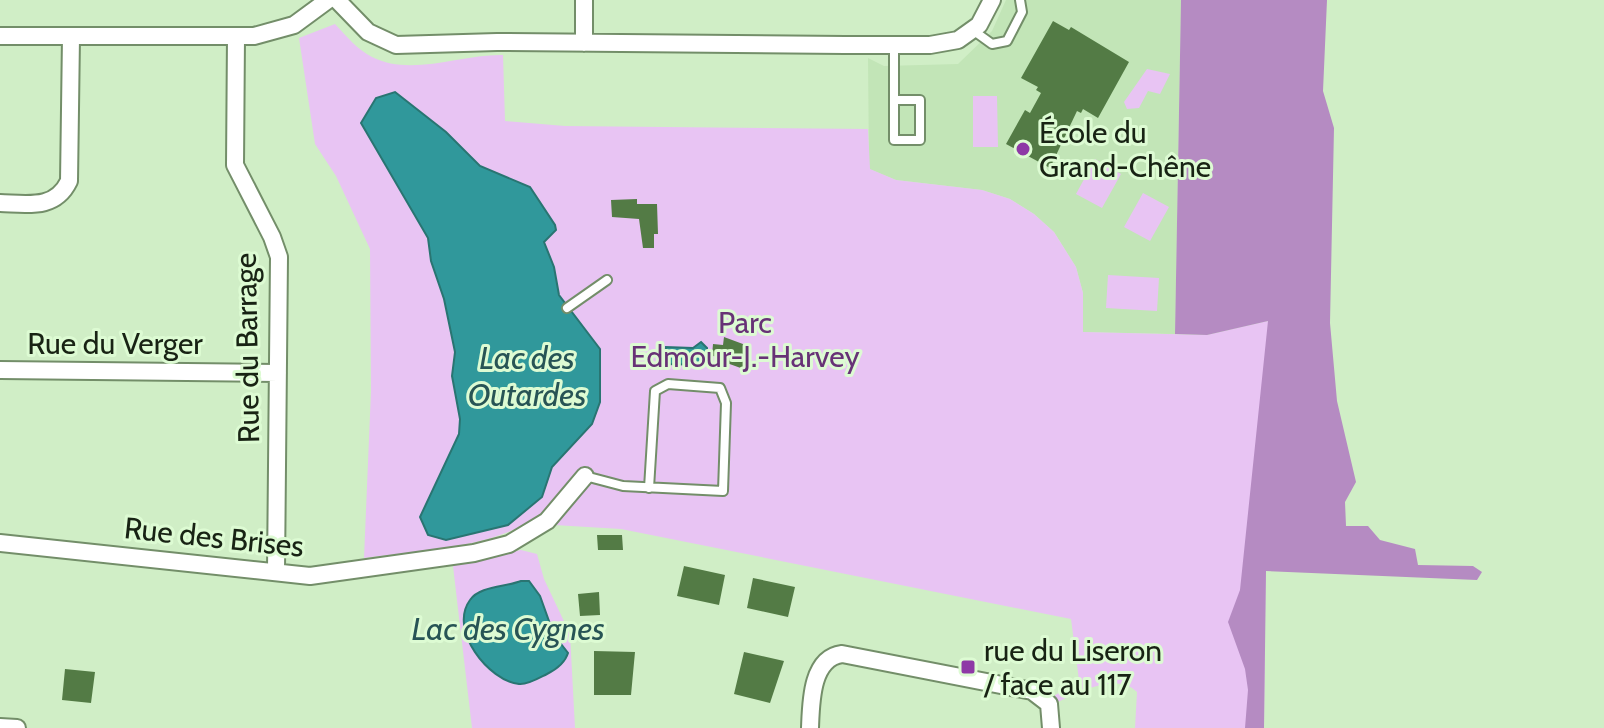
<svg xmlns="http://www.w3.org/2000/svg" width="1604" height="728" font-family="Cabin,sans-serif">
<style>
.built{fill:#c2e5b7}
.green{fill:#e8c4f3}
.forest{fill:#b58bc2}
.water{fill:#30989b;stroke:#297572;stroke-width:2}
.building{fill:#537b45}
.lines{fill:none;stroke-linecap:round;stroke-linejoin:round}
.lane-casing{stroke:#738e69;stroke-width:12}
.street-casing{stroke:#738e69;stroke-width:20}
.lane{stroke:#fff;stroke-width:8}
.street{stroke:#fff;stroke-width:16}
.poi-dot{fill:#8e39a6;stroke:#ddfbd3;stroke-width:3}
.labels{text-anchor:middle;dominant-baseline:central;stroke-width:6;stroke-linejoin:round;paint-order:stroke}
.poi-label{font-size:30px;fill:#182314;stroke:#ddfbd3;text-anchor:start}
.park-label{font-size:30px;fill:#673276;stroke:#ddfbd3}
.street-label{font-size:30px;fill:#182314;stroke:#ddfbd3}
.water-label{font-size:32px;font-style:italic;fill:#275455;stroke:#ddfbd3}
</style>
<rect width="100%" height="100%" fill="#d0eec6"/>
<path class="built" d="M1006,0H1181L1175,334L1082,332L1083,293L1076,267L1054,232L1034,214L1010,199L982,190L896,180L869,169L868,58L884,66L958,64L992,31Z"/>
<path class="green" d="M335,24C346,36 358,50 372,57C411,77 462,54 503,55L505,121L565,126L868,129L870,169L896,180L982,190L1010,199L1034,214L1054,232L1076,267L1083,293V332L1207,335L1268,321L1264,728H1135L1137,692C1117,672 1078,692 1058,702L1054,696L1079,680L1071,619L621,529L554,525L543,514C490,549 426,550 364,558L371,391L370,249L336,176L315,144L299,38Z
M1147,69L1170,74L1160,94L1148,91L1139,108L1127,109L1124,102Z
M973,96H997L998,147H973Z
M1095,159L1121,174L1102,208L1076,194Z
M1143,193L1169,207L1150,241L1124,227Z
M1108,275L1159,278L1157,311L1106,308Z
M521,550L537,554L544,579L570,634L575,728H472L453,566Z"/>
<path class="forest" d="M1181,0H1327L1323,91L1334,128L1330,323L1337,401L1356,482L1345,502L1346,526H1368L1380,540L1415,549L1418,565L1473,566L1482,572L1477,580L1266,571L1264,728H1245L1248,690L1245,669L1228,622L1240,590L1268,321L1207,335L1175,334Z"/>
<path class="water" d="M395,92L446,132L480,166L530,187L555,225L556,230L544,242L554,267L559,295L600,349V402L592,424L552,467L542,497L508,525L446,540L428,535L420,517L459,434L460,419L452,376L455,352L444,299L431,261L428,238L361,123L376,98Z
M701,342L707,348V365L665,364L666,347L693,348Z
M521,581H529L540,596L554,635L568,653C565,663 557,669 547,674C539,678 528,685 519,684C489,681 448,630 470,600C479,586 506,587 521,581Z"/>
<path class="building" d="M1053,21L1069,30L1071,27L1129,62L1098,118L1083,109L1081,113L1077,111L1050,168L1006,144L1025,110L1030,113L1041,93L1036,90L1038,87L1021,78Z
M637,199V204H657L658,234H654V248H643L639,219L612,217L611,200Z
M724,337L751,347L749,371L724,362V357L712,356L713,344L723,345Z
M597,535H622L623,550H598Z
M684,566L725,575L719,605L677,596Z
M753,578L795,587L788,617L747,608Z
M599,592L600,615L580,616L578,594Z
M594,651L635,652L631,695H594Z
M744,652L784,661L770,703L734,694Z
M65,669L95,672L91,703L62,700Z"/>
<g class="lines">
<g class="lane-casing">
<path id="lane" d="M974,31L992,44L1007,41L1022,12L1020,0
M894,45V140H920V100H895
M567,308L607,280
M585,476L623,486L723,491L726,403L720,388L668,384L655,391L649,488"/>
</g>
<g class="street-casing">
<path id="street" d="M337,0L368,32L396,45L497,42L845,45H930L958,40L979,25L992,0
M0,36H254L294,25L328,0
M236,37L235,165L272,237L279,257L276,571
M584,43V0
M0,203C28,204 55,210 69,181L71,37
M0,370L278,373
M0,543L310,576L474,553L509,544L547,521L585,476
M0,727L17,728
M810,728C811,703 811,658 842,654L1032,691L1049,704L1051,728"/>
</g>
<use href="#lane" class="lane"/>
<use href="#street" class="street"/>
</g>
<g class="poi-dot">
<circle cx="1023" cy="149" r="8"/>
<rect x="960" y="659" width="16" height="16" rx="4"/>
</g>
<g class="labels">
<g class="poi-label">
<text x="1039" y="132">École du<tspan x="1039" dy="34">Grand-Chêne</tspan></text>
<text x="984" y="650">rue du Liseron<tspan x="984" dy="34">/ face au 117</tspan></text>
</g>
<g class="park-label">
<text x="745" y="322">Parc<tspan x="745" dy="34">Edmour-J.-Harvey</tspan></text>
</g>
<g class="street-label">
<text x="115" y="343">Rue du Verger</text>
<text transform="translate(247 348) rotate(-91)">Rue du Barrage</text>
<text transform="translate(214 537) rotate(6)">Rue des Brises</text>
</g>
<g class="water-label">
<text x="527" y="357">Lac des<tspan x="527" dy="37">Outardes</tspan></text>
<text x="508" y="628">Lac des Cygnes</text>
</g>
</g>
</svg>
